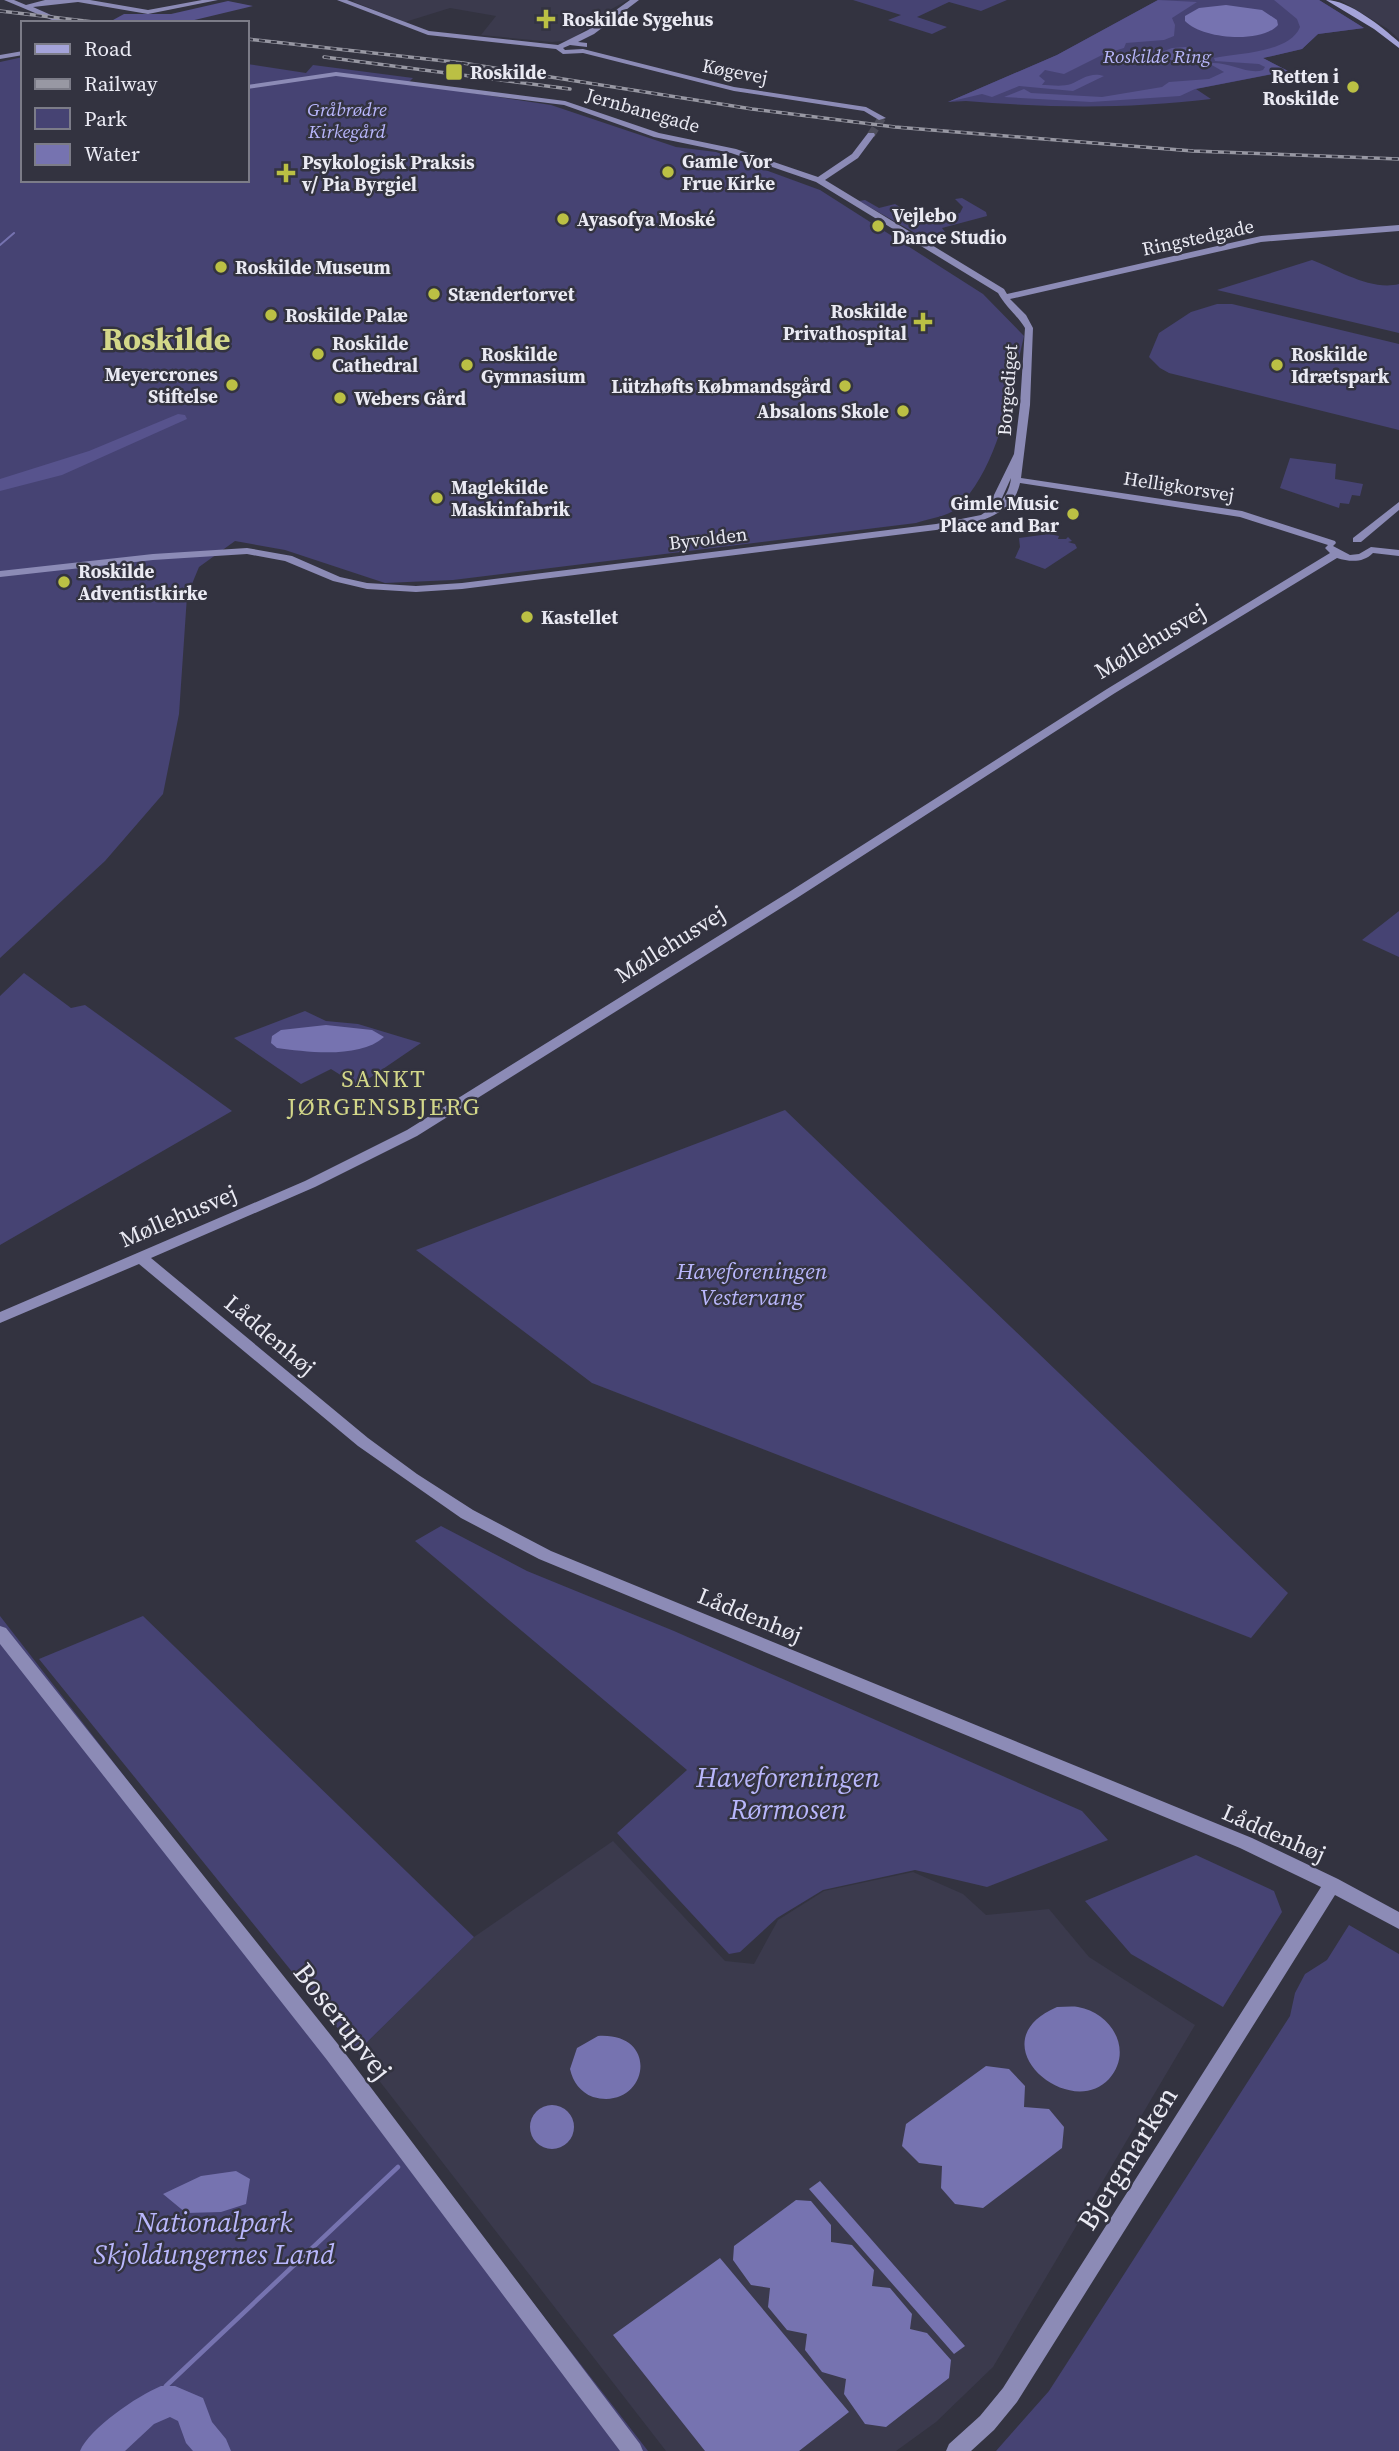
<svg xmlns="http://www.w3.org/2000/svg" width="1399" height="2451" font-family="'Source Serif 4',serif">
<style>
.built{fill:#3b3a4d}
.green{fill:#464373}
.forest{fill:#57538d}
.water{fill:#7673b0}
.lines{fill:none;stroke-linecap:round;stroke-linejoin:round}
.stream-far1{stroke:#7673b0;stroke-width:2}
.stream{stroke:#7673b0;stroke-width:4.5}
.river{fill:#7673b0;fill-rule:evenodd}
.secondary-tunnel{stroke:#4e4e5b;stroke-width:8;stroke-dasharray:8 4.5;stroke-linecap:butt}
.secondary{fill:#8c8bb6;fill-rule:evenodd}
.primary{fill:#a4a3d9;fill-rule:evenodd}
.rail-casing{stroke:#9898a3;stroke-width:3.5}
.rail{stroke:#333340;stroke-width:2;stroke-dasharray:6;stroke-linecap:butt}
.poi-dot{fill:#bbc044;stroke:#333340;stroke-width:2.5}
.labels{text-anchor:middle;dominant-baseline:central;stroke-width:5;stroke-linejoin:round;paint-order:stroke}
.far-poi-label{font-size:19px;font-weight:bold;fill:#eaeaf3;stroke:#333340;text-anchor:start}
.far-park-label{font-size:19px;font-style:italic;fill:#b9b7fc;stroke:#333340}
.far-street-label{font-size:19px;fill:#eaeaf3;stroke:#333340}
.street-label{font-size:23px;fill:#eaeaf3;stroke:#333340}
.park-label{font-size:23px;font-style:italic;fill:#b9b7fc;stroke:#333340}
.neighbourhood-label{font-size:24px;letter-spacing:2px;fill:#d3d789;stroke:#333340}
.near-park-label{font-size:28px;font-style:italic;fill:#b9b7fc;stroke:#333340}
.near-street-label{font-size:28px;fill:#eaeaf3;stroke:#333340}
.far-town-label{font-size:32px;font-weight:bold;fill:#d3d789;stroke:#333340}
</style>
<rect width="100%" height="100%" fill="#333340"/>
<path class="built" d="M355,0H628L606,12L572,40L552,42L481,35L496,16L450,8L405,22L352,1Z
M1340,0H1399V39L1388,29Z
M613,1841L725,1961L754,1964L778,1920L824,1891L913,1872L963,1894L986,1915L1049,1909L1089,1957L1195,2025L993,2367L936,2422L896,2451H666L357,2052L474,1937Z"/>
<path class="green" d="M853,0H1007L981,11L949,2L917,17L947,27L932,34L888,20L901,15Z
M1158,0H1319L1364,28L1318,34L1302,49L1263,58L1288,71L1196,89L1211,99C1128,109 1049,108 966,101L948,102L1057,55Z
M23,57V180H247V64L306,73L313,65L413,78L408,83L551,105L676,147L716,152L820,190L983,294L1024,336C1011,391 999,468 957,508C949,516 928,519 916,523L453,580L385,583L285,550L235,541L199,567L187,596L179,714L163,794L105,861L0,958V62Z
M962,198L986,212L987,216L942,228L945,232L922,237L859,201L865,200L879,208L895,204L910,213L905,214L907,216L935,220L960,213L963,207L955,199Z
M1312,260C1338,270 1371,291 1399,284V333L1217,290Z
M1217,304H1232L1399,344V430L1169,373L1160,368L1149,357L1159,333L1191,312Z
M1290,458L1336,464L1335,479L1363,484L1360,496L1352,495L1349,504L1340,503L1339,508L1280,488Z
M1049,534L1059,536L1058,539H1066L1068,537L1072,541L1068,542L1075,544L1077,548L1045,569L1015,558L1020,547L1019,538Z
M1399,911V957L1362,940Z
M24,973L71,1008L85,1005L232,1111L0,1245V996Z
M305,1011L326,1021L358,1024L421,1043L358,1086L331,1069L301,1084L234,1038Z
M785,1110L1288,1593L1251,1638L592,1383L416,1250Z
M441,1526L527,1571L674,1631L1082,1811L1108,1840L987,1887L915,1870L823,1890L777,1918L740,1952L729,1954L617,1833L687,1770L415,1541Z
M0,1616L648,2451H0Z
M143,1616L474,1937L357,2052L39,1659Z
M1196,1855L1274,1891L1282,1912L1223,2007L1131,1954L1085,1901Z
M1349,1925L1399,1954V2451H996L1049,2391L1290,2016L1295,1993L1305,1974L1327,1960Z"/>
<path class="forest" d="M1158,0L1197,2L1172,18L1175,25L1174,36L1164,40L1126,43L1124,48L1104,54L1064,74L1045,70L1039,76L1045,81L1042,85C1049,85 1063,87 1071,84C1083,79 1090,72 1104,76L1073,91L1019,86L992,97L982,94L948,102L1057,55Z
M1274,0H1319L1364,28L1318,34L1302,49L1263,58L1288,71L1195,89L1180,96L1091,102L1004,97L1024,89L1031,93L1102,97L1162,87L1169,82L1209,79L1224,72L1210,64L1213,63C1231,63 1249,75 1263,70L1265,67L1259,64L1215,61L1214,58C1237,53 1290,53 1300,27L1297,19Z
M228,1L253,6L182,23L113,20L124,14H171Z
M1186,47L1188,50L1173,55C1186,61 1197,51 1211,59L1183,65L1156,54L1172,48Z
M178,414L185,415L187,419L62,475L0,491V479L89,451Z"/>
<path class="water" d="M1226,5L1262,10L1277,20L1278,25C1261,44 1202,39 1185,21V16L1199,8Z
M326,1025L372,1030L384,1037C360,1059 307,1052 277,1048L271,1043L272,1036L281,1030Z
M1057,2007C1064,2007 1072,2006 1078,2007C1112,2013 1134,2051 1109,2079C1069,2122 975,2042 1057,2007Z
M598,2036C663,2032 647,2112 593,2097C580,2092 573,2082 570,2069L577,2048Z
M986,2066L1009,2069L1025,2086L1024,2107L1049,2109L1064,2127L1062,2148L983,2208L955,2204L941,2188L942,2166L919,2163L902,2146L906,2124Z
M530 2127a22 22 0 1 1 44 0a22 22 0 1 1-44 0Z
M236,2171L250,2179L246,2204L221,2212L186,2213L163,2194L201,2176Z
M820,2181L965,2346L954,2354L809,2189Z
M796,2200L811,2201L831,2225V2242L852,2245L874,2270L872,2286L890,2288L912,2314L910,2329L927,2333L951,2360L949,2378L886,2427L865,2424L844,2394L846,2379L822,2372L805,2350L807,2334L787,2330L768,2307L770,2288L751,2285L733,2260L734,2246Z
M720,2258L849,2412L799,2451H705L613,2335Z"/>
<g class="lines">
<path class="stream-far1" d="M0,245L14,233"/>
<path class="stream" d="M153,2404L166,2386L398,2167"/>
<path class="river" d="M161,2386H175L203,2398L212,2422L226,2439L231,2451H193L186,2443L178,2421L170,2417L154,2424L125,2451H80C90,2428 137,2396 161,2386Z"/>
<path class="secondary-tunnel" d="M871,135L882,118"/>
<path class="secondary" d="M4,0H14L26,5L45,0H90L148,10L202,0H218L148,14L78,2L33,7L69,23H59Z
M337,0H347L429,31L558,45L588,30L630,0H639L594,34L578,42L587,43V47L570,45L563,48L565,50L583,49L734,87L866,107L886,118L879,120L864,111L734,91L583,53L563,54L556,49L428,35Z
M23,51V55L0,59V55Z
M336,72L565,101L659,133L736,149L818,177L852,154L868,133H874L875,135L858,158L825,180L1004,289L1007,294L1261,236L1399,225V231L1261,242L1010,299L1026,315L1033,328L1030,405L1021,478L1242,511L1335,541L1336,543L1333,546L1350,555L1359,554L1371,547L1399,550V556L1373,553C1363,563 1350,562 1337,558L1115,693L797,898L417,1136L315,1187L151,1258L368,1438L417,1474L473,1510L551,1551L1252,1838L1338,1879L1399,1912V1929L1335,1895L1017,2402L994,2430L971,2451H946L949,2444L980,2416L1003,2388L1321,1887L1240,1848L539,1559L461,1518L358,1446L139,1264L0,1323V1312L305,1181L407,1130L789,892L1107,689L1330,553L1325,548L1328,545L1240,517L1020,483C1012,521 966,524 936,530L462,589L416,592L367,589L333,581L285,561L247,554L153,560L0,577V571L153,554L247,548L292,556L340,577L367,583L416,586L462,583L936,524L981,515L987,511L982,508L993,497L1014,454L1020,405L1025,328C1017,315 1005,306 998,293L816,182L731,153L654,137L564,105L336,76L247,89V85ZM1011,478C1010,489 1004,501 994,507L1002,498Z
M1399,502V510L1361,542H1353V538Z
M0,1626L6,1628L341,2048L640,2444L643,2451H620L327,2060L0,1644Z"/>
<path class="primary" d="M1326,0C1349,0 1382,27 1399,42V48L1374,29Z"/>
<g class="rail-casing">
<path id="rail" d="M0,11L102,23
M247,39L463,63L752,109L895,127L1193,151L1399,159
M324,57L570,89"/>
</g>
<use href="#rail" class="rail"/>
</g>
<g class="poi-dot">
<path d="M542.5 8.5h7v7h7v7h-7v7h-7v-7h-7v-7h7z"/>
<rect x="445" y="63" width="18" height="18" rx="3.5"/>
<circle cx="1353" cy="87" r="7"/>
<circle cx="668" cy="172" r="7"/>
<path d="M282.5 162.5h7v7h7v7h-7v7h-7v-7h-7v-7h7z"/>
<circle cx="563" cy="219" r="7"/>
<circle cx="878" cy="226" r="7"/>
<circle cx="221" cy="267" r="7"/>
<circle cx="434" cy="294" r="7"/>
<circle cx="271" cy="315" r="7"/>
<path d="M919.5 311.5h7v7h7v7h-7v7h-7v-7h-7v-7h7z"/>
<circle cx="318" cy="354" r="7"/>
<circle cx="467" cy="365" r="7"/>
<circle cx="1277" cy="365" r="7"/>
<circle cx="232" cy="385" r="7"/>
<circle cx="845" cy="386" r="7"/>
<circle cx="340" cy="398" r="7"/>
<circle cx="903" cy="411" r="7"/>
<circle cx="437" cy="498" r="7"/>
<circle cx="1073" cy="514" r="7"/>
<circle cx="64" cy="582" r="7"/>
<circle cx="527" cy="617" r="7"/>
</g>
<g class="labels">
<g class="far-poi-label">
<text x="562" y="19">Roskilde Sygehus</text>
<text x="470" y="72">Roskilde</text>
<text x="1339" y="76" text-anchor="end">Retten i<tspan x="1339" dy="22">Roskilde</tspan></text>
<text x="682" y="161">Gamle Vor<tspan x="682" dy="22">Frue Kirke</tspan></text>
<text x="302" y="162">Psykologisk Praksis<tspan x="302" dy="22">v/ Pia Byrgiel</tspan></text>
<text x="892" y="215">Vejlebo<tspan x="892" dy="22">Dance Studio</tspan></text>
<text x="577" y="219">Ayasofya Moské</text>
<text x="235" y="267">Roskilde Museum</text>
<text x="448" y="294">Stændertorvet</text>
<text x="907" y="311" text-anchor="end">Roskilde<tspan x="907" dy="22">Privathospital</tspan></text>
<text x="285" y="315">Roskilde Palæ</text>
<text x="332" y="343">Roskilde<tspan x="332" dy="22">Cathedral</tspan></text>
<text x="481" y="354">Roskilde<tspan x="481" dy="22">Gymnasium</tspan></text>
<text x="1291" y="354">Roskilde<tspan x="1291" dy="22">Idrætspark</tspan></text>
<text x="218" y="374" text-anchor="end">Meyercrones<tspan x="218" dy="22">Stiftelse</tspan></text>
<text x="831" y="386" text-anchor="end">Lützhøfts Købmandsgård</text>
<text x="354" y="398">Webers Gård</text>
<text x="889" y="411" text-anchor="end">Absalons Skole</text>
<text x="451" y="487">Maglekilde<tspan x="451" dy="22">Maskinfabrik</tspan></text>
<text x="1059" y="503" text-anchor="end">Gimle Music<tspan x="1059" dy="22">Place and Bar</tspan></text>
<text x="78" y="571">Roskilde<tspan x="78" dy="22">Adventistkirke</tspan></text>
<text x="541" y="617">Kastellet</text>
</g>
<g class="far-park-label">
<text x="1157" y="56">Roskilde Ring</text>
<text x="347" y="109">Gråbrødre<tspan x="347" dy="22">Kirkegård</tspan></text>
</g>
<g class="far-street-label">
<text transform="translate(735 71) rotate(11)">Køgevej</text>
<text transform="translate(643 110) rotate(16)">Jernbanegade</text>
<text transform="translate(1198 237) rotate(-12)">Ringstedgade</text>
<text transform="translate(1007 390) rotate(-86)">Borgediget</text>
<text transform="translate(1179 486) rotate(9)">Helligkorsvej</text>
<text transform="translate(708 538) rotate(-7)">Byvolden</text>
</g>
<g class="street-label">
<text transform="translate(1150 641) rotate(-31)">Møllehusvej</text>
<text transform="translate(670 944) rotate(-32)">Møllehusvej</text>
<text transform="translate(178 1216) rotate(-23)">Møllehusvej</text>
<text transform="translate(270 1335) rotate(40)">Låddenhøj</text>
<text transform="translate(750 1615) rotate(22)">Låddenhøj</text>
<text transform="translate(1274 1833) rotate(24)">Låddenhøj</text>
</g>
<g class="park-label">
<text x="752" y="1271">Haveforeningen<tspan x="752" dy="26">Vestervang</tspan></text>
</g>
<g class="neighbourhood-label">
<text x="384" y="1078">SANKT<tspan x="384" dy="28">JØRGENSBJERG</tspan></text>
</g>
<g class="near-park-label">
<text x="788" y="1777">Haveforeningen<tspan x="788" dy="32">Rørmosen</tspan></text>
<text x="214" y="2222">Nationalpark<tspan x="214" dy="32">Skjoldungernes Land</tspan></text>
</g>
<g class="near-street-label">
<text transform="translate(343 2021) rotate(52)">Boserupvej</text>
<text transform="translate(1127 2158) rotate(-58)">Bjergmarken</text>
</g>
<g class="far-town-label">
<text x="166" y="339">Roskilde</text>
</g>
</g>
<rect x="21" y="21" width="228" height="161" fill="#333340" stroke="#7c7c88" stroke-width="2"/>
<rect x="35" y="44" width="35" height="10" fill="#a4a3d9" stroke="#7c7c88" stroke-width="2"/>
<text x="84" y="56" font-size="21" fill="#eaeaf3">Road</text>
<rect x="35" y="79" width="35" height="10" fill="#9898a3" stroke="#7c7c88" stroke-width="2"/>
<text x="84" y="91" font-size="21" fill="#eaeaf3">Railway</text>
<rect x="35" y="108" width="35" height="21" fill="#464373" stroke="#7c7c88" stroke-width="2"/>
<text x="84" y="126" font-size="21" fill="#eaeaf3">Park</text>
<rect x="35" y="144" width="35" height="21" fill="#7673b0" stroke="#7c7c88" stroke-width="2"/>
<text x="84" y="161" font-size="21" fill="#eaeaf3">Water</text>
</svg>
